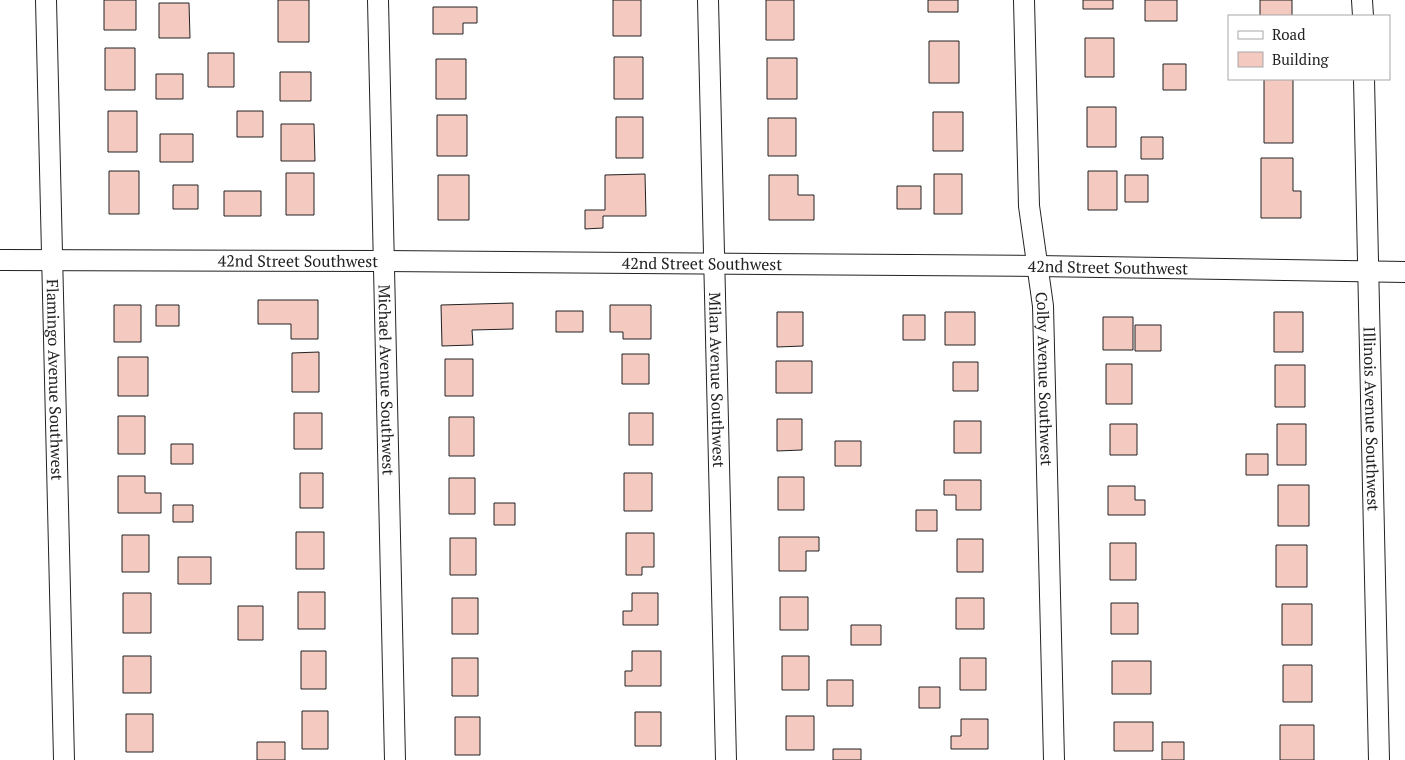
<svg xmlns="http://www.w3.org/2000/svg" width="1405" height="760" font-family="'PT Serif',serif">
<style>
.building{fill:#f3c9c0;stroke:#222}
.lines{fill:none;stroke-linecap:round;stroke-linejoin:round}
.minor-casing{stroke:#222;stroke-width:22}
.minor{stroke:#fff;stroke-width:20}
.labels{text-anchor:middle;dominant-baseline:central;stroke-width:4;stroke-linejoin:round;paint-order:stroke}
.street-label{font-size:16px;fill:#222;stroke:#fff}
</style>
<rect width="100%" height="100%" fill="#fff"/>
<path class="building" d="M104,0H136V30H104Z
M278,0H309V42H278Z
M613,0H641V36H613Z
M766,0H794V40H766Z
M928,0H958V12H928Z
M1083,0H1113V9H1083Z
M1145,0H1177V21H1145Z
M1260,0H1292V16H1260Z
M159,3H189L190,38H159Z
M433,7H477V23H463V34H433Z
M1085,38H1114V77H1085Z
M929,41H959V83H929Z
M105,48H135V90H105Z
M208,53H234V87H208Z
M614,57H643V99H614Z
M767,58H797V99H767Z
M436,59H466V99H436Z
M1163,64H1186V90H1163Z
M280,72H311V101H280Z
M156,74H183V99H156Z
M1264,79H1293V143H1264Z
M1087,107H1116V147H1087Z
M108,111H137V152H108Z
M237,111H263V137H237Z
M933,112H963V151H933Z
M437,115H467V156H437Z
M616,117H643V158H616Z
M768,118H796V156H768Z
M281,124H314L315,161H281Z
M160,134H193V162H160Z
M1141,137H1163V159H1141Z
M1261,158H1293V191H1301V218H1261Z
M109,171H139V214H109Z
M1088,171H1117V210H1088Z
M286,173H314V215H286Z
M645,174L646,216H603V228L585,229V210H605V175Z
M934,174H962V214H934Z
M438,175H469V220H438Z
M769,175H798V195H814V220H769Z
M1125,175H1148V202H1125Z
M173,185H198V209H173Z
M897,186H921V209H897Z
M224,191H261V216H224Z
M258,300H318V339H291V324H258Z
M513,303V329L472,330L473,345L442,346L441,305Z
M114,305H141V342H114Z
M156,305H179V326H156Z
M610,305H651V339H623V332H610Z
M556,311H583V332H556Z
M777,312H803V346L777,347Z
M945,312H975V345H945Z
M1274,312H1303V352H1274Z
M903,315H925V340H903Z
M1103,317H1133V350H1103Z
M1135,325H1161V351H1135Z
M319,352V392H292V353Z
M622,354H649V384H622Z
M118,357H148V396H118Z
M445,359H473V396H445Z
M776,361H812V393H776Z
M953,362H978V391H953Z
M1106,364H1132V404H1106Z
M1275,365H1305V407H1275Z
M294,413H322V449H294Z
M629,413H653V445H629Z
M118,416H145V454H118Z
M449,417H474V456H449Z
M777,419H802V450L777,451Z
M954,421H981V453H954Z
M1110,424H1137V455H1110Z
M1277,424H1306V465H1277Z
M835,441H861V466H835Z
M171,444H193V464H171Z
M1246,454H1268V475H1246Z
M300,473H323V508H300Z
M624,473H652V511H624Z
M118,476H145V493H161V513H118Z
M778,477H804V510H778Z
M449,478H475V514H449Z
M944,480H981V510H956V495H944Z
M1278,485H1309V526H1278Z
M1108,486H1135V500H1145V515H1108Z
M494,503H515V525H494Z
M173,505H193V522H173Z
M916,510H937V531H916Z
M296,532H324V569H296Z
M626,533H654V567H642V575H626Z
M122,535H149V572H122Z
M779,537H819V551H806V571H779Z
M450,538H476V575H450Z
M957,539H983V572H957Z
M1110,543H1136V580H1110Z
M1276,545H1307V587H1276Z
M178,557H211V584H178Z
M298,592H325V629H298Z
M123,593H151V633H123Z
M632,593H658V625H623V611H632Z
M780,597H808V630H780Z
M452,598H478V634H452Z
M956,598H984V629H956Z
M1111,603H1138V634H1111Z
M1282,604H1312V645H1282Z
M238,606H263V640H238Z
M851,625H881V645H851Z
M301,651H326V689H301Z
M632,651H661V686H625V671H632Z
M123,656H151V693H123Z
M782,656H809V690H782Z
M452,658H478V696H452Z
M960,658H986V690H960Z
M1112,661H1151V694H1112Z
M1283,665H1312V702H1283Z
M827,680H853V706H827Z
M919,687H940V708H919Z
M302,711H328V749H302Z
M635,712H661V746H635Z
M126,714H153V752H126Z
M786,716H814V750H786Z
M455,717H480V755H455Z
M961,719H988V749H951V736H961Z
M1114,722H1153V751H1114Z
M1280,725H1314V760H1280Z
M257,742H285V760H257Z
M1162,742H1184V760H1162Z
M833,749H861V760H833Z"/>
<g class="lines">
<g class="minor-casing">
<g id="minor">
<path id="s1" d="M46,0L64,760"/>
<path id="s2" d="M378,0L395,760"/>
<path id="s3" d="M708,0L726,760"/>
<path id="s4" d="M1024,0L1029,206L1043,306L1054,760"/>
<path d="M1362,0L1363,16"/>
<path id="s5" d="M1364,79L1379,760"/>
<path id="s6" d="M0,260L383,261L1037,266L1405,272"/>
</g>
</g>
<use href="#minor" class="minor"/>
</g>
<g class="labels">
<g class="street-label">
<text stroke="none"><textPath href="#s6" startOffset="298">42nd Street Southwest</textPath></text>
<text stroke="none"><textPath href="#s6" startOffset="702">42nd Street Southwest</textPath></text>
<text stroke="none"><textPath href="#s6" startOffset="1108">42nd Street Southwest</textPath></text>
<text stroke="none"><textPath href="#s1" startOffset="380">Flamingo Avenue Southwest</textPath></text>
<text stroke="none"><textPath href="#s2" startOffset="380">Michael Avenue Southwest</textPath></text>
<text stroke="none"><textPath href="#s3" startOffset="380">Milan Avenue Southwest</textPath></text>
<text stroke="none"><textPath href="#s4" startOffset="380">Colby Avenue Southwest</textPath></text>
<text stroke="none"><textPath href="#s5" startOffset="340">Illinois Avenue Southwest</textPath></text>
</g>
</g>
<rect x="1228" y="15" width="162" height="65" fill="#ffffff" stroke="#a7a7a7"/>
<rect x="1238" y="31" width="25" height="8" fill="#ffffff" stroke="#a7a7a7"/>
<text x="1272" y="40" font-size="15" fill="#222222">Road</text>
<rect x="1238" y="52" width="25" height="15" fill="#f3c9c0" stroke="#a7a7a7"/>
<text x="1272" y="65" font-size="15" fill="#222222">Building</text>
</svg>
